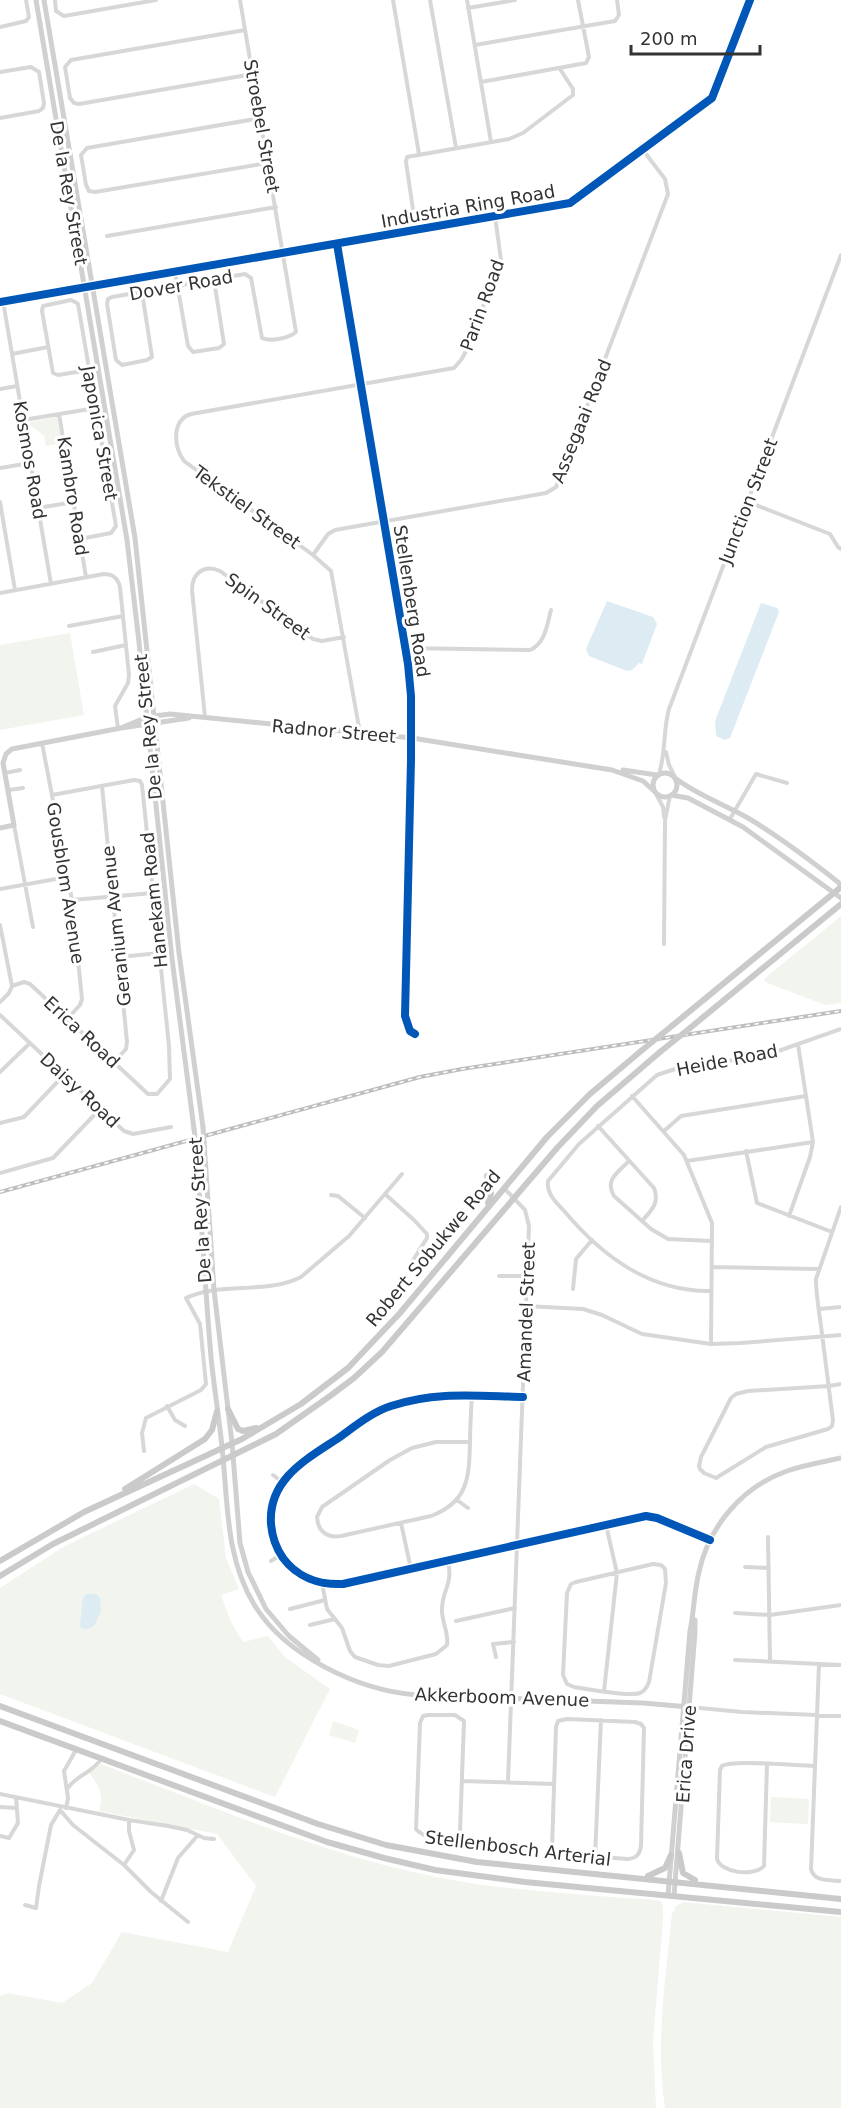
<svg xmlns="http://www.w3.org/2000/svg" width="841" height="2108" font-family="'DejaVu Sans',sans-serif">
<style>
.green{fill:#f1f5ed}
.water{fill:#ddebf3}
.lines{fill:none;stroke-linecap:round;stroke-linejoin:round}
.street{stroke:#d7d7d7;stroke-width:4}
.secondary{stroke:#d0d0d0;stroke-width:5}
.primary{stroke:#cacaca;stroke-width:6}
.rail-casing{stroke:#bebebe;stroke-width:4}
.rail{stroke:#fff;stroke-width:1.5;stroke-dasharray:4.5;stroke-linecap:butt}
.secondary-bridge{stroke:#d0d0d0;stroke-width:5}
.primary-bridge{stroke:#cacaca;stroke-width:6}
.cycleway-casing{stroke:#fff;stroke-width:11}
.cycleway{stroke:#0057b8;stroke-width:8}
.labels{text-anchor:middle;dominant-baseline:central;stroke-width:6;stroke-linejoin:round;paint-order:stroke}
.street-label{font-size:18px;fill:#333;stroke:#fff}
</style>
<rect width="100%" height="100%" fill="#fff"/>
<path class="green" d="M57,417L62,443L46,446L44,436L30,425L29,422Z
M70,633L84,715L0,730V645Z
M841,916V1003L825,1005L765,982L764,979Z
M194,1484L219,1499L226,1558L239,1589L221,1595L231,1622L243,1642L268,1636L285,1657L330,1689L275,1797L0,1694V1588L63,1547Z
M333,1721L359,1730L355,1743L329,1735Z
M101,1764C219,1809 337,1861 463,1882C512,1890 562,1893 611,1897C627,1899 646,1898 661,1901L663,1906V1921L653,2041L656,2108H0V1996L8,1993L62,2003L92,1983L122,1932L228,1952L256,1886L217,1834L99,1811C104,1796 99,1785 89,1773Z
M771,1797L809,1799L808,1824L770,1822Z
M683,1902L841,1917V2108H665C655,2043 666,1977 672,1913L674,1912L675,1907Z"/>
<path class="water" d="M607,601L653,617L657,624L642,664L639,663L632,670L627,671L589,656L586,649Z
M761,603L777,608L779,612L730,738L725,740L716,736L715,721Z
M87,1594H96L100,1597L101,1611L94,1626L87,1629L81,1628L80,1624L83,1597Z"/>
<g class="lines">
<path class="street" d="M55,0L56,11L64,16L156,0
M393,0L419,154
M430,0L456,148
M467,0L491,142
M468,8L515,0
M0,27L26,21L29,17L26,0
M245,30L71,60L65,67L70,98L74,103L79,104L253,74
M475,45L615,21L619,15L617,0
M0,72L31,67L39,72L44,103L43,108L39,111L0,118
M481,82L586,63L589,57L578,0
M261,118L87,148L81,155L86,185L89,191L95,192L268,163
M416,230L406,162L407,157L509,139L523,133L573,95V89L560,69
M107,236L276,207
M337,244L408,664L411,696V760L405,1016L410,1031L415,1034
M175,272L188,346L193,352L219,348L224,344L214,280
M142,292L152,357L147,360L122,365L116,360L107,304L108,299L112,297L245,274L251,278L262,338C271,342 289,338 296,332L240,0
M3,301L51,584
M12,354L48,347
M0,389L17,386
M59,414L86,577
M23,420L96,408
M0,468L30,463
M0,502L15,590
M748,502L830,534L838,547L841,549
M38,508L74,502
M80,539L111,533L116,526C103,452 90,378 78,304L77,303L71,300L43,306L42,311L53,373L58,375L89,370
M313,555L328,534L335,530L546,493L556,487L668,194L665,179L643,150
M0,593L104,574C113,574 118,578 120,587L129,675L128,683L115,706L118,728
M69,626L123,616
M406,648L530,650C545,644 547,625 551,610
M93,652L126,645
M205,717L192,590C192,573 204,564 220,571L313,639L322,641L344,637
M360,733L331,571L313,555L184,461C173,446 172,420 191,414L454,368L461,360L465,353L501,260L495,216
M42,743L72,900L82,999L80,1005L68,1018
M666,752L669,765L675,777
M5,773L20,770
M659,774C666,752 663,730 669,709L841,255
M102,786L127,1042L126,1049L114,1062
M9,790L23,788
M655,792L663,807L664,817
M730,819L756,774L787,783
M14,825L33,927
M0,889L67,877
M72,900L153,893
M0,925L12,986
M664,944L665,820L670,796
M119,957L160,953
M12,986L24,982L30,984L148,1094H157L170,1079L169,1046L142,785L140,781L134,780L52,795
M0,1002L9,993L12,986
M0,1015L124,1131L133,1134L171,1127
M0,1072L30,1043
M632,1096L684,1155L712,1223L711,1344
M0,1123L24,1117L64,1075
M598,1126L654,1188C660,1203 651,1211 642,1221
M664,1131L681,1116L806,1096
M746,1151L757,1203L832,1232
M629,1161C619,1171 604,1180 614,1196L651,1229L668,1239L712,1241
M687,1161L813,1142
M0,1173L53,1158L100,1109
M504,1188L525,1210L529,1226L508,1782
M385,1194L414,1220L427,1234V1238L410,1265
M331,1195L338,1196L365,1218
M841,1207L816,1279C816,1295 819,1311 821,1326C825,1358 829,1389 833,1421L832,1426L828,1429L766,1447L716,1478L704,1473L700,1469L699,1466L701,1457L731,1398L736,1394L748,1391L829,1386L841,1384
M789,1216L810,1157L813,1142L798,1044
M712,1267L818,1269
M499,1276H527
M573,1289L576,1259L592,1240
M711,1291C650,1292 603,1257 565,1212C557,1203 546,1194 548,1181L579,1144L657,1075L675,1069L767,1055L841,1029
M526,1306L583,1309L602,1315L642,1334L711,1344L741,1343L841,1335
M819,1309L841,1307
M523,1397C477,1396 436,1391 391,1406C372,1412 354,1427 337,1439C305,1460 268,1480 271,1524C272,1536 276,1548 283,1558C297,1577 319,1585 343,1584L646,1516L657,1518L710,1540
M167,1406L175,1420L185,1426
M470,1442H436L412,1448L390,1460L322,1507L317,1517C318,1532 327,1538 341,1536L431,1516C468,1502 469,1478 470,1443C470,1427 471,1411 472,1395
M144,1451L142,1433L146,1418L201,1390L206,1384L200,1324L186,1298C222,1281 266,1295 301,1277L349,1236L402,1174
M273,1475L282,1482
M457,1500L468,1508
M401,1523L411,1569
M768,1537L770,1662
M271,1561L281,1555
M653,1564L661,1565L665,1569L666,1583L649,1682C647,1687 645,1691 640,1693C629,1697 587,1689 574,1687L567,1684L563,1675L567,1593L571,1584L576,1582Z
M745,1567L769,1568
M322,1583L327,1609L342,1628L350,1651L355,1657L378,1665L389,1666L436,1654L447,1645C449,1632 441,1621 442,1608C443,1588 453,1585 448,1561
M290,1609L325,1600
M735,1613L770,1615L841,1605
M456,1621L515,1608
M310,1625L335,1619
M496,1657L493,1644L514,1642
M735,1660L841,1665
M819,1664L811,1869C814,1882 829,1880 841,1881
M604,1691L617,1573L606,1525
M689,1707L742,1712L841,1716
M428,1715H455L464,1721L460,1832L455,1839C444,1841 423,1838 416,1829L420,1723L423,1716Z
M567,1719L635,1722L641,1724L644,1728L641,1845C640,1854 637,1858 628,1859L561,1854L552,1848L556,1727L558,1721Z
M767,1764L764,1866C754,1877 721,1873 717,1859L720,1770L722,1766C733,1759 797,1766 814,1766
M462,1781L553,1784
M68,1788C76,1775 93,1773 102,1758
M0,1794L129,1820L168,1826L187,1830L204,1838L214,1839
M0,1807L17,1808
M66,1808L68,1798L64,1771L76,1750
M60,1810L73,1825L124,1865L151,1892L188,1922
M0,1836L9,1838L18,1823L16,1797
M595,1857L601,1720
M124,1865L134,1850L129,1831V1820
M161,1901L178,1858L198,1835
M25,1905L36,1908L39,1886L51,1825L60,1810"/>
<path class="secondary" d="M36,0L127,540L139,642L172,959L194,1129
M44,0L135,538L179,953L203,1127
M0,302L570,203L712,98L750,0
M121,728L147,717L170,714L412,738L612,770L643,781L654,791
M623,770L657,775
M653 785a12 12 0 1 1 24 0a12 12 0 1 1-24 0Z
M675,778C697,795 724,804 748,818C780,837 809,859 838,882L841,886
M671,795L688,798L743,827L841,898
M0,828L14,825L3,763L6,754L12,749L121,728L189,718
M204,1142L214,1290L232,1443L240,1543L248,1572L266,1609L289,1636L318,1660
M196,1144C201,1215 205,1286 211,1357C214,1387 219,1417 222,1447C228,1501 225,1558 255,1606C286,1656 358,1690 416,1695L643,1703L689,1707
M668,1895L690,1631C694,1612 694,1591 699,1572C709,1526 742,1487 787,1471C804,1465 823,1462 841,1458
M674,1896L695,1632V1620"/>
<path class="primary" d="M673,1025L841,887
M690,1028L841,904
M487,1176L491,1193L488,1203
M228,1409L238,1429L243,1431L256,1428
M125,1489L205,1439L212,1430L217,1411
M0,1561L84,1512L242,1439L301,1404L348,1368L400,1313L547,1137L590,1094L641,1051
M0,1576L53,1544L276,1434L330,1396L354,1378L382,1352L557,1148L597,1106L660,1052
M0,1706L318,1824L386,1845L477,1862L841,1899
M0,1721L327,1842L384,1858L435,1870L525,1882L841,1912
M679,1853L683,1873L695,1880
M648,1876L665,1868L671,1855"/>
<g class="rail-casing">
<path id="rail" d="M0,1192L420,1077L462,1069L841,1011"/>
</g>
<use href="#rail" class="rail"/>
<path class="secondary-bridge" d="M203,1127L204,1142
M194,1129L196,1144"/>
<path class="primary-bridge" d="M641,1051L673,1025
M660,1052L690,1028"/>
<g class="cycleway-casing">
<path id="cycleway" d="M337,244L408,664L411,696V760L405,1016L410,1031L415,1034
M0,302L570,203L712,98L750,0
M523,1397C477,1396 436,1391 391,1406C372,1412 354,1427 337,1439C305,1460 268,1480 271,1524C272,1536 276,1548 283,1558C297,1577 319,1585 343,1584L646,1516L657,1518L710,1540"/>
</g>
<use href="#cycleway" class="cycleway"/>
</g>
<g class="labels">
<g class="street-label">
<text transform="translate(262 126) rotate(80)">Stroebel Street</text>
<text transform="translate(69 193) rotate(80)">De la Rey Street</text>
<text transform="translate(468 206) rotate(-10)">Industria Ring Road</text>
<text transform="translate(181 285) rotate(-10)">Dover Road</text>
<text transform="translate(482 305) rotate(-70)">Parin Road</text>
<text transform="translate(581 421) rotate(-68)">Assegaai Road</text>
<text transform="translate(100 433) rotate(80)">Japonica Street</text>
<text transform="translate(30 460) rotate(80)">Kosmos Road</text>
<text transform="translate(73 496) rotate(81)">Kambro Road</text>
<text transform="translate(748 501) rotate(-69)">Junction Street</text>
<text transform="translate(247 507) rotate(36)">Tekstiel Street</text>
<text transform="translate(412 601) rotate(81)">Stellenberg Road</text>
<text transform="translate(268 606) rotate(36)">Spin Street</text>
<text transform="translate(148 727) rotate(-96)">De la Rey Street</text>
<text transform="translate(334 731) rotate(5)">Radnor Street</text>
<text transform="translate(66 883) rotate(81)">Gousblom Avenue</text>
<text transform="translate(154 900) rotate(-96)">Hanekam Road</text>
<text transform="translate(116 926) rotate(-96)">Geranium Avenue</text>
<text transform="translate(82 1032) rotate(43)">Erica Road</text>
<text transform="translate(727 1060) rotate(-11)">Heide Road</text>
<text transform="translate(80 1090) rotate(43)">Daisy Road</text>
<text transform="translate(200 1210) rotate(-94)">De la Rey Street</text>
<text transform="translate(433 1248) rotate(-50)">Robert Sobukwe Road</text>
<text transform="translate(526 1312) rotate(-88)">Amandel Street</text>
<text transform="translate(502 1697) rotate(2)">Akkerboom Avenue</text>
<text transform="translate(686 1754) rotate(-86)">Erica Drive</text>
<text transform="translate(518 1848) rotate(7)">Stellenbosch Arterial</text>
</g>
</g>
<path d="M631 45v9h129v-9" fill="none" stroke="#333333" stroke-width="3"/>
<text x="640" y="45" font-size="18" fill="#333333" stroke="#ffffff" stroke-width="4.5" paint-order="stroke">200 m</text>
</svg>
